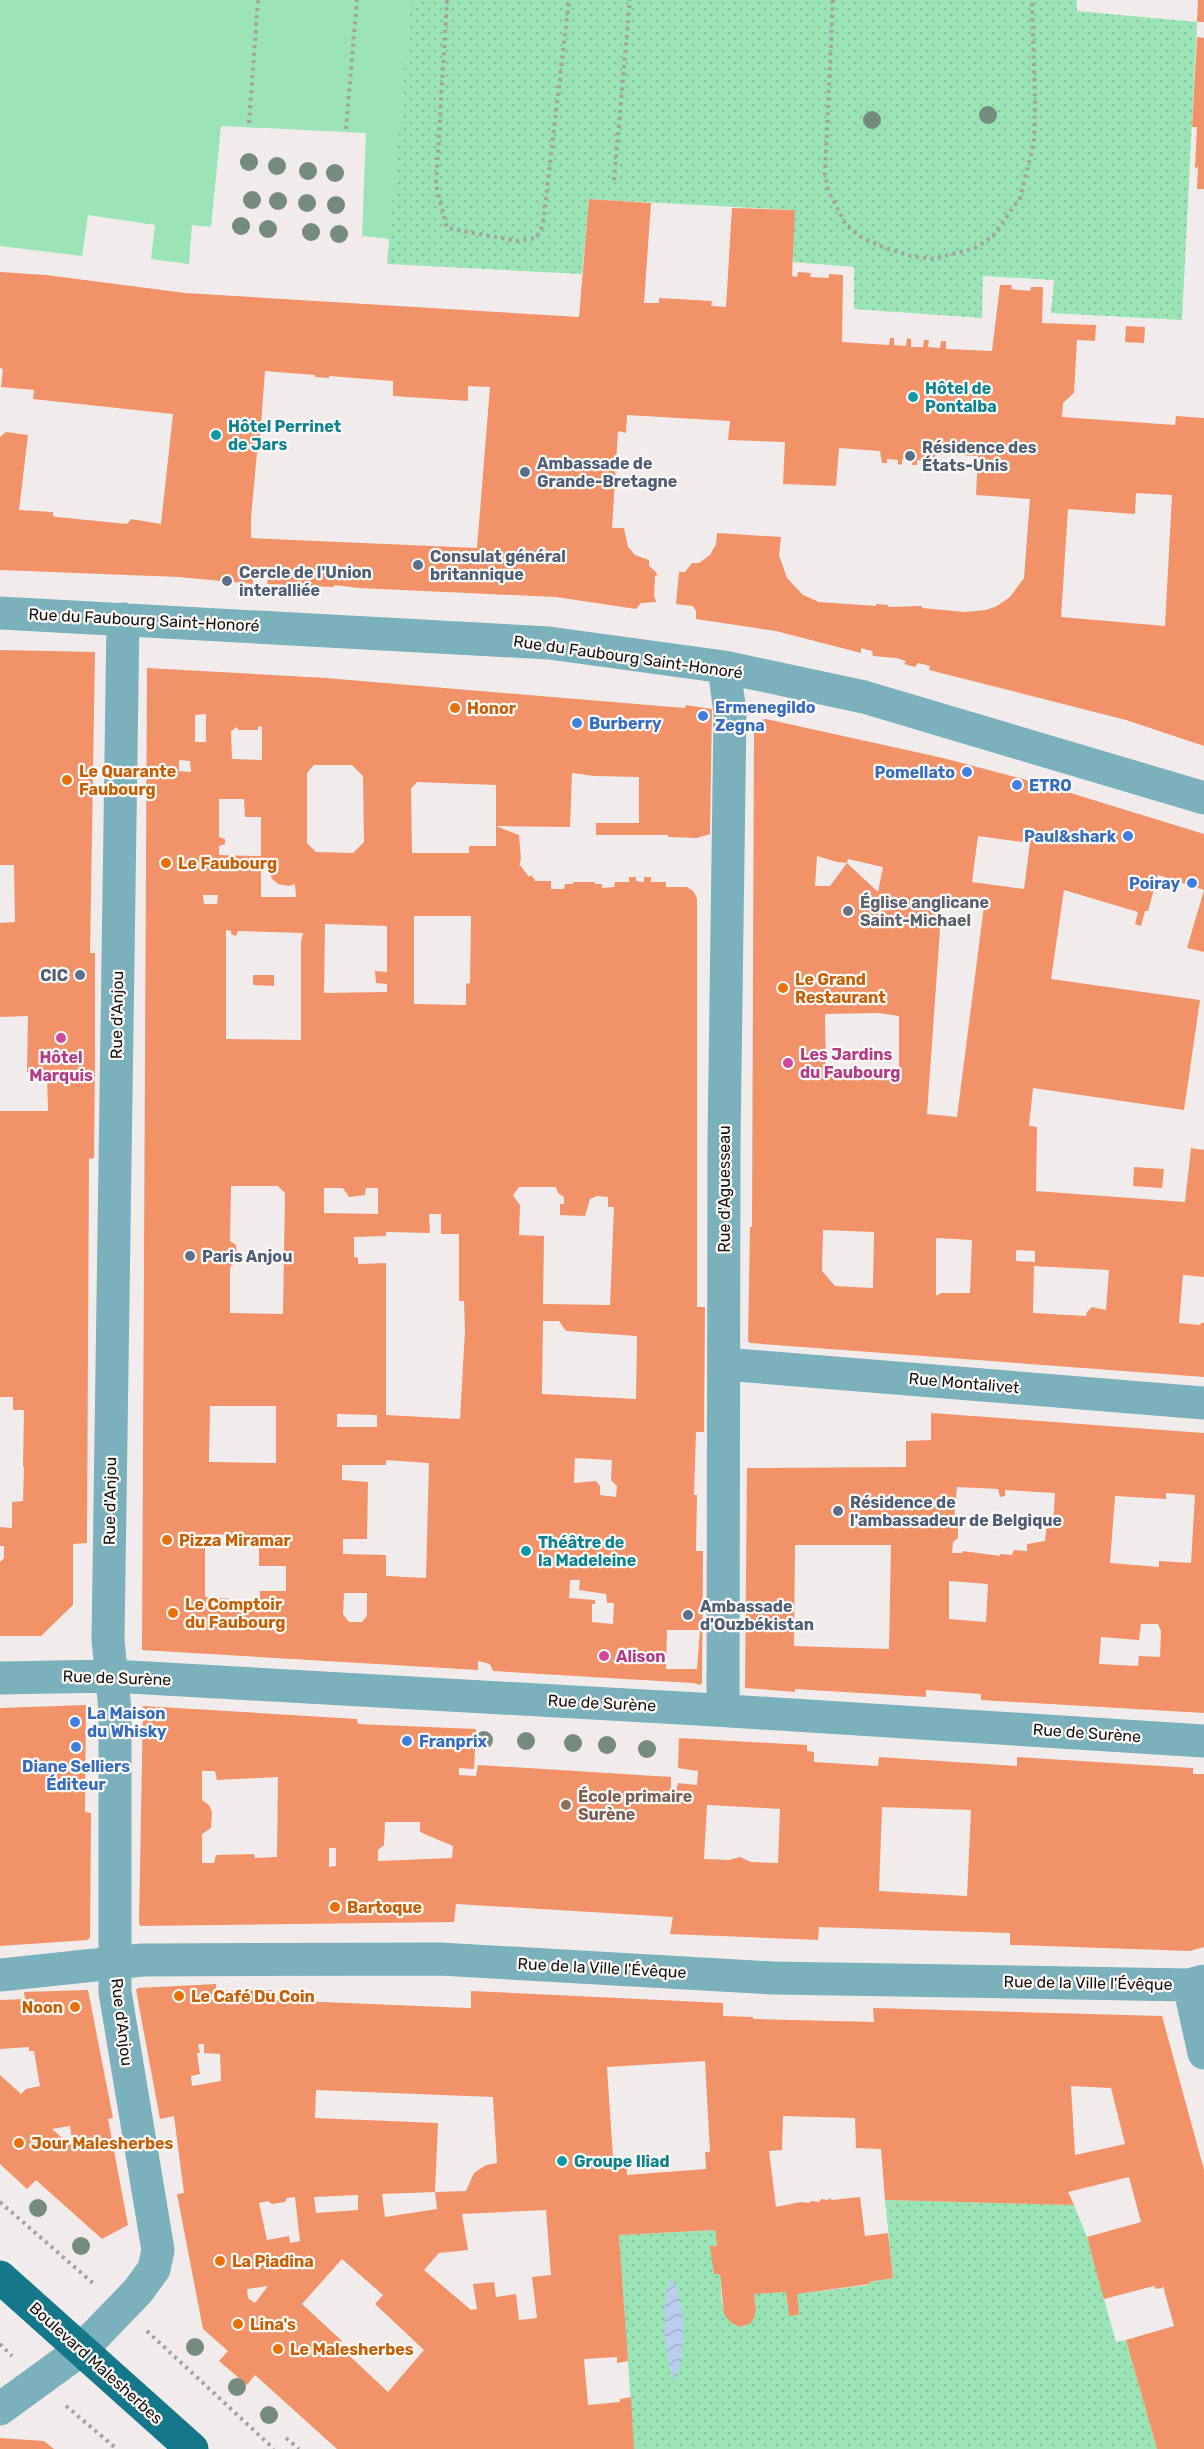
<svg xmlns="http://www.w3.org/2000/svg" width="1204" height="2449" font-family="Rubik,sans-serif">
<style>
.green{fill:#9be4b5}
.garden{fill:url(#garden-dots)}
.water{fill:url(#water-waves)}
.building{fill:#f29268;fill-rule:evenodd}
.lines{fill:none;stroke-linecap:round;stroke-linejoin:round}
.path{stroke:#a4a09f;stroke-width:4;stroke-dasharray:3 4.5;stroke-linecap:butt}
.minor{stroke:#7bb1bc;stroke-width:33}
.major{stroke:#14788a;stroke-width:33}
.tree{fill:#758b7e}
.culture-dot{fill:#0f9aa8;stroke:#fefaf8;stroke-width:2}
.service-dot{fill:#5c6f8a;stroke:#fefaf8;stroke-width:2}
.food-dot{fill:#e8710a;stroke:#fefaf8;stroke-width:2}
.shop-dot{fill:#3f7fe0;stroke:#fefaf8;stroke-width:2}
.worship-dot{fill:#6b7280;stroke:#fefaf8;stroke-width:2}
.hotel-dot{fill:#d1479c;stroke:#fefaf8;stroke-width:2}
.education-dot{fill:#8d6e63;stroke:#fefaf8;stroke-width:2}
.labels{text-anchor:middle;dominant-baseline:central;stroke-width:4.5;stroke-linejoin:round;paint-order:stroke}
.culture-label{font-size:16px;font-weight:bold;fill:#0d838f;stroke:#fefaf8;text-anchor:start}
.service-label{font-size:16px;font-weight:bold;fill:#4e5e75;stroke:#fefaf8;text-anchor:start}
.street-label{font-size:16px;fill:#141312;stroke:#fefaf8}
.shop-label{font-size:16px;font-weight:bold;fill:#366cbe;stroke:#fefaf8;text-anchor:start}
.food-label{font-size:16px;font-weight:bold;fill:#c56008;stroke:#fefaf8;text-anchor:start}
.worship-label{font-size:16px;font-weight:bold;fill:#5b616d;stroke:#fefaf8;text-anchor:start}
.hotel-label{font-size:16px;font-weight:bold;fill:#b23c85;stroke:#fefaf8;text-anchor:start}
.education-label{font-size:16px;font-weight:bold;fill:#785e54;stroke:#fefaf8;text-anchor:start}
</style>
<defs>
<pattern id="garden-dots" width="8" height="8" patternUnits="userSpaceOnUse" patternTransform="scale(1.5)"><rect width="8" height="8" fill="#9be4b5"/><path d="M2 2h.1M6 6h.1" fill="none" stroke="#85c39b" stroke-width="1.8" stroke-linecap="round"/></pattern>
<pattern id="water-waves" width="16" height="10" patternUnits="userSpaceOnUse" patternTransform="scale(1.5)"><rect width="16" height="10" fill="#bbcef0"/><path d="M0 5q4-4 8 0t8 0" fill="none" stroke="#a0b0cd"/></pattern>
</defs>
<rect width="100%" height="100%" fill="#f1eceb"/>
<path class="green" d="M0,0H411L390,239L362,236L366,133L221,126L211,227L192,225L189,264L151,259L155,225L88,215L82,256L0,246Z"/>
<path class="garden" d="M411,0H1077V11L1197,22L1182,320L1051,313L1054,280L983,276L982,318L854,309V267L793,262L794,210L589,199L582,274L387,264Z
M885,2200L1074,2205L1087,2237L1116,2342L1126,2340L1157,2449H634L619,2235L715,2230L717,2246H711L714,2274H720C722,2293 718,2321 741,2327C758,2322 756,2309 754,2294L786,2292L789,2316L798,2315L797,2294L869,2285V2282L893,2278Z"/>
<path class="water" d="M671,2278C686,2295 687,2361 675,2380C663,2360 660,2299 671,2278Z"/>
<path class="building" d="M1198,0H1204V22H1197Z
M1197,37L1204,38V189H1197L1198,167L1195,168L1197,127H1192Z
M589,199L651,203L644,303H659V298L712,301L711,306L726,307L732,208L795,210L792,276L797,277L798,272L811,273L810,277L829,278V274L843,275L842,342L889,345L890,338H894V345L906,346L907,338L911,339V347H923L924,340H929L928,347L940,348L941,341H946V349L992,351L1000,285H1012L1011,289L1030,291L1031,287H1043L1042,323L1096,325L1095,341L1077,340L1074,393L1063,403L1062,417L1175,425L1176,416L1204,418V746L1126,720L929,670L930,666L918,663L915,667L904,664L906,661L896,658L873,656L872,651L861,648V653L776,631L696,619V611L693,606L676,604L679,572H685L692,563H699L710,555L716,544L717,533L781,537L779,555L787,578L803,595L819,602L876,606V604L888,605V607L922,606V608L965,612L986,610L997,606L1010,597L1024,578L1030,499L976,495L978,456L936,454L932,466H927L928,461L917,460V465H912V461L902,459V465L898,464V460L887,459V463H882L880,451L839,448L836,486L783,484L785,442L728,440L730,421L627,415L626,433L618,431L612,528H624L628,547L635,555L649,560V566L656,572L657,576H655L654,595L656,602L641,603L636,609L556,597L359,588L334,585V587L267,584L268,578L260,577H253V584L179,577L0,570V437L6,432L28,435L19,510L53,512V516L57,517L127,524L131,519L161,524L173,414L33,399L34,390L1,387L3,369L0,368V272L46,275L185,293L579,317ZM265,371L315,375V377L329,378V376L393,381V396L468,401V386L490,387L477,548L251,538V517L257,453L259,451ZM1136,493L1172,495L1165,626L1061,617L1068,509L1135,514Z
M1126,326L1145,327L1144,343L1125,342Z
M0,650L95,652L90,953H95V1059L94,1158L89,1159L87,1543L73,1544V1605L41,1636H0V1562L4,1558V1546H0V1527L12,1528V1502L23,1501L24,1467H23L24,1410H13V1397H0V1111H48L47,1073L27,1072L28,1016L0,1017V923L15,922L14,865H0Z
M147,668L326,678L685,708L686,705L712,709L710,834L697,838L668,837V835H596V823H639V777L594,776L572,773L570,827L496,826V785L417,782L411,789L412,853H469V846H496V826L519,835L521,859L519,867L520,865L529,877L531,875L535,880L534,881H551V889H564L565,884H573V882H595V884H602V888L614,887L615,882H629V877H636V881L644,882V877H651V882H666V887H687L693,891L697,898V1307H705L704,1432H696L694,1495H697L696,1551H703L702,1683L700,1685L693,1683L493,1671L490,1664L478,1661V1670L142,1650ZM206,714V742H195V715ZM262,726V760L232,759L231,731L237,727L238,730H258V727ZM179,760L190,761L191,772L179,771ZM314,765H352L363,776L364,842L353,853L316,852L307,843V773ZM219,799H244L245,817H261V856L219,855V846L225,844V839L219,837ZM261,869H268L272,879L278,884L289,886L295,884L296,897H261ZM203,895H218L217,904H204ZM414,916H471L470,983L466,984V1005L414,1004ZM325,924L387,926V972L375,971L376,983L387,984V992L324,993ZM226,930L231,931V934L236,936L238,931L303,933L301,942V1040L226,1039ZM231,1186H278L285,1193L283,1314L230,1313V1267L237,1260L236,1245L230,1241ZM519,1187H556L558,1193L564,1197V1204H560V1215L585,1216L590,1199L597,1196L608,1197V1207H614L610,1305L543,1304L544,1236L519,1235L520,1205L513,1195ZM324,1188H343L349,1197L365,1195L366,1188H378V1214L324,1213ZM429,1214H441V1234H459V1301H464L465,1331L460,1419L386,1415V1263L358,1264V1258L354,1257V1237L386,1236V1232L430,1233ZM543,1321H559L566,1331L637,1336L636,1399L542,1394ZM210,1406H276V1463L209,1462ZM337,1414L377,1415V1427H337ZM575,1458L612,1460L611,1480L617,1486L616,1497L600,1495V1486L596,1481L574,1483ZM386,1460L429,1463L426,1578L386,1576V1555L343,1554V1539H367L368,1482L342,1480V1465H386ZM205,1534L237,1535L238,1541L259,1542V1566H286V1591H260V1601L205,1597ZM570,1580H580L579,1590L606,1594L607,1603H614L613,1624L592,1622V1604H595V1600L569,1598ZM344,1593H367V1616L362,1622H349L343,1614ZM667,1630H700L697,1669H666Z
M766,719L943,758L1038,783L1204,834V890L1158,875L1148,911H1145L1141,926L1135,924L1138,912L1064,890L1051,979L1200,1000L1184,1110L1033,1088L1029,1126L1037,1127L1036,1191L1185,1202L1191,1148L1204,1150V1277L1183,1275L1179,1323L1200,1325L1201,1323H1204V1377L750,1343L748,1341L750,1227H752L754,728L761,720ZM978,836L1030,843L1024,889L972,882ZM817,856L837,862L847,863L848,859L883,867L878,892L847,863L830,886H815ZM942,901L984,906L957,1117L927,1114ZM878,1013L899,1016V1078L826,1077L825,1014ZM823,1230L874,1232L873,1288L835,1286L822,1271ZM936,1238L972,1240L970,1293H941L936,1296ZM1016,1250L1035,1251V1262L1016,1261ZM1034,1266L1109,1270L1106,1310L1092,1307L1087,1312L1086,1316L1033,1313Z
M1204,890V952L1187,948Z
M253,975H274V986L253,985Z
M1134,1167L1164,1169L1162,1188L1133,1186Z
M931,1413L1204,1433V1713L981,1700V1694L926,1690V1697L795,1689V1692L745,1688L747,1468L906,1467V1441L931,1440ZM957,1487L998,1489L1000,1497L1005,1496V1490L1055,1493L1053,1525L1047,1524L1045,1541L1027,1544V1551L1014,1550L1012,1555L1000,1554V1556L963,1551L962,1553H952L953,1542L958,1538V1526L954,1521ZM1166,1493L1195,1495L1191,1563L1159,1561V1567L1110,1563L1115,1496L1166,1499ZM795,1545H891L889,1649L794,1646ZM949,1581L988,1584L986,1622L949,1619ZM1141,1624H1158L1161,1631L1160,1657L1139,1656L1138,1666L1099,1664L1101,1637L1139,1640Z
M86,1705L85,1812L91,1813L90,1937L88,1940L0,1946V1708Z
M143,1706L357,1719L358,1724L476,1729L474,1769L459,1768V1775L476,1776L478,1765L671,1777V1788H677L678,1783L697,1785L698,1771L678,1768L679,1738L807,1745V1751L814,1752V1762L878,1766L879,1757L1017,1766V1757L1193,1768V1774H1204V1947L1190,1951L1017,1945H1010V1933L819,1927L818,1940L670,1934L673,1917L456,1904L454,1922L141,1926L139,1924ZM202,1771H215L217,1780L278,1777L277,1857L255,1858L254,1854L216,1855L214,1863H202V1834L211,1828L212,1812L209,1805L202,1800ZM707,1805L780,1809L778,1863L751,1862L740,1857L729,1860L704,1859ZM882,1807L971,1810L967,1896L879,1891ZM385,1822H420V1832L453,1846L452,1858L378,1861V1850L384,1845ZM329,1848H336V1866L329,1867Z
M216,1984V1991L273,1990V2000L443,2007L471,2008V1991L723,2003V2016L753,2017V2019L874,2022L873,2008L1162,2016L1204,2170V2449H1157L1126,2340L1174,2326L1163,2286L1162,2288L1156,2289L1154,2286L1104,2299L1096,2271L1087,2237L1141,2222L1129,2177L1068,2192L1074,2205L885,2200L881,2149L856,2148L855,2118L783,2116L782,2150L769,2151L776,2207L801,2202L809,2203L811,2201L819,2202L821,2199L828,2200L830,2198L832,2200L860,2197L865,2236L888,2233L893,2278L869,2282L870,2284L797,2294L799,2312L798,2315L789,2316L786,2292L754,2294L756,2311L754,2318L750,2324L739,2327L730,2322L724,2314L720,2274H714L710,2246H717L715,2230L619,2235L628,2361L617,2363V2357L584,2359L588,2405L620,2402V2399L631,2397L634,2449H337L255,2375L247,2385L219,2361L228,2351L203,2329L177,2194L184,2193L174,2116L160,2119L136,1990L138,1988ZM198,2044H204V2053L220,2054L221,2081L192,2086L191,2076L200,2074L197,2053H200ZM705,2061L710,2152H705L706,2169L627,2175L626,2158H613L607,2067ZM1071,2086L1111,2088L1125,2144L1075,2155ZM316,2090L493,2097L497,2163L486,2165L474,2173L466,2191L435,2192L437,2209L385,2217L382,2194L435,2192L438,2123L315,2118ZM358,2195V2210L316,2213L314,2197ZM295,2197L300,2241L290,2243L289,2236L267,2240L259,2203L268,2201L272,2204L285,2202L287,2198ZM546,2210L551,2275L532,2277L537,2318L519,2320L516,2294L496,2297L494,2282L473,2284L477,2309L471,2310L424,2270L439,2253L468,2250L462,2214ZM342,2259L383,2295L375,2304L424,2350L388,2392L338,2345L342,2341L302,2304ZM268,2286L255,2303L248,2298L247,2289Z
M88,1990L113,2118L108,2119L128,2225L102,2239L36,2180L27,2189L0,2164V2075L21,2094L26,2089L40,2086L34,2051H29V2047L0,2049V2000L25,1999L24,1992ZM70,2126L72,2139L68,2143L52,2129Z
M0,2438L44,2441L54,2449H0Z"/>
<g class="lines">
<path class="path" d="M447,0L436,185L447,228L517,241L536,238L543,225L569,0
M833,0L825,174L828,190L846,225L861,237L883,247L911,256L934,259L975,248L993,236L1020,198L1034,142L1035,101L1032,0
M249,123L258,0
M346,129L357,0
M614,180L630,0
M0,2202L94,2284
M147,2331L274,2449
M0,2344L12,2356
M66,2406L117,2449
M286,2438L299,2449"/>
<path class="minor" d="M0,613L549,643L724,667L864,697L1204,798
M724,1364L1204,1403
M0,1678L112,1676L698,1709L1204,1741
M723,1710L724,1143L730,713L724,667
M0,1975L142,1960L440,1959L773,1978L1189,1985L1204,1981
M1189,1985L1204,2053
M0,2409L81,2350L138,2291L154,2269L158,2250L115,1992V1710L108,1640L123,619"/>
<path class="major" d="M0,2277L192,2449"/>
</g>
<g class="tree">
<circle cx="988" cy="115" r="9"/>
<circle cx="872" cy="120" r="9"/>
<circle cx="249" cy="162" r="9"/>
<circle cx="277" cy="166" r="9"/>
<circle cx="308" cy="171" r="9"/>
<circle cx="335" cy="173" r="9"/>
<circle cx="252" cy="200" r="9"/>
<circle cx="278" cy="201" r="9"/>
<circle cx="307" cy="203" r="9"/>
<circle cx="336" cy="205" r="9"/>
<circle cx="241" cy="226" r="9"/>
<circle cx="268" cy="229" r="9"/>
<circle cx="311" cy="232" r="9"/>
<circle cx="339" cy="234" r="9"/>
<circle cx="484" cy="1740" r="9"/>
<circle cx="526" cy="1741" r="9"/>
<circle cx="573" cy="1743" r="9"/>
<circle cx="607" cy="1745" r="9"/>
<circle cx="647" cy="1749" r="9"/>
<circle cx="38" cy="2208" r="9"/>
<circle cx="81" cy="2246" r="9"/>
<circle cx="195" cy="2347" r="9"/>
<circle cx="237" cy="2387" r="9"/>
<circle cx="269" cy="2415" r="9"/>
</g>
<g class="culture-dot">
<circle cx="913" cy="397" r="6"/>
<circle cx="216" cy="435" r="6"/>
<circle cx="526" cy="1551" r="6"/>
<circle cx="562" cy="2161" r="6"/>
</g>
<g class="service-dot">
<circle cx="910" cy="456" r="6"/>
<circle cx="525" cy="472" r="6"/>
<circle cx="418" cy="565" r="6"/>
<circle cx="227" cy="581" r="6"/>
<circle cx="80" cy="975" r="6"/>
<circle cx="190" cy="1256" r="6"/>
<circle cx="838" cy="1511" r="6"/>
<circle cx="688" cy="1615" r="6"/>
</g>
<g class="food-dot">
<circle cx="455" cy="708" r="6"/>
<circle cx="67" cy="780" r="6"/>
<circle cx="166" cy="863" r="6"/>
<circle cx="783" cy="988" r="6"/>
<circle cx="167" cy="1540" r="6"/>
<circle cx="173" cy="1613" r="6"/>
<circle cx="335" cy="1907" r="6"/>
<circle cx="179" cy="1996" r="6"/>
<circle cx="75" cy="2007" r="6"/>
<circle cx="19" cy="2143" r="6"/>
<circle cx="220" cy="2261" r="6"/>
<circle cx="238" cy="2324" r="6"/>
<circle cx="278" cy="2349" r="6"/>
</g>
<g class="shop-dot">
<circle cx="703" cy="716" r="6"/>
<circle cx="577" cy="723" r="6"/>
<circle cx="967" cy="772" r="6"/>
<circle cx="1017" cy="785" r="6"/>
<circle cx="1128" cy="836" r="6"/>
<circle cx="1192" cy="883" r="6"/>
<circle cx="75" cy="1722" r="6"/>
<circle cx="407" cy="1741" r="6"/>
<circle cx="76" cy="1747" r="6"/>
</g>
<circle class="worship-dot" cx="848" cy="911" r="6"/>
<g class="hotel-dot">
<circle cx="61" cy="1038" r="6"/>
<circle cx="788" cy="1063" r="6"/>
<circle cx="604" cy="1656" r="6"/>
</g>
<circle class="education-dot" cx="566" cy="1805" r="6"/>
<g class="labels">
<g class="culture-label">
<text x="925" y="388">Hôtel de<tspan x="925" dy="18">Pontalba</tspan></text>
<text x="228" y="426">Hôtel Perrinet<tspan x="228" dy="18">de Jars</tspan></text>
<text x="538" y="1542">Théâtre de<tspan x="538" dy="18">la Madeleine</tspan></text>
<text x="574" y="2161">Groupe Iliad</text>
</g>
<g class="service-label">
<text x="922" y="447">Résidence des<tspan x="922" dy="18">États-Unis</tspan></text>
<text x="537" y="463">Ambassade de<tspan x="537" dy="18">Grande-Bretagne</tspan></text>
<text x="430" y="556">Consulat général<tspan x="430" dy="18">britannique</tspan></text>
<text x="239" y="572">Cercle de l'Union<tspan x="239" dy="18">interalliée</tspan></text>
<text x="68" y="975" text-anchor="end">CIC</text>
<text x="202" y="1256">Paris Anjou</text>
<text x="850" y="1502">Résidence de<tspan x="850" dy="18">l'ambassadeur de Belgique</tspan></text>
<text x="700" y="1606">Ambassade<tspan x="700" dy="18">d'Ouzbékistan</tspan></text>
</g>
<g class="street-label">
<text transform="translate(144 620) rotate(3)">Rue du Faubourg Saint-Honoré</text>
<text transform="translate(628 657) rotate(8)">Rue du Faubourg Saint-Honoré</text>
<text transform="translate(117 1015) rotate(-89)">Rue d'Anjou</text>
<text transform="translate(724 1189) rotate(-90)">Rue d'Aguesseau</text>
<text transform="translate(964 1383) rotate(5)">Rue Montalivet</text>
<text transform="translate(110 1501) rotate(-89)">Rue d'Anjou</text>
<text transform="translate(117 1678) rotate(2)">Rue de Surène</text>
<text transform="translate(602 1703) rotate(3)">Rue de Surène</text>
<text transform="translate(1087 1733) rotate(4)">Rue de Surène</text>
<text transform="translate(602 1968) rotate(3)">Rue de la Ville l'Évêque</text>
<text transform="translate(1088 1983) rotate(1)">Rue de la Ville l'Évêque</text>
<text transform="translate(122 2022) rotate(83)">Rue d'Anjou</text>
<text transform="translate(96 2363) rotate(42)">Boulevard Malesherbes</text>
</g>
<g class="shop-label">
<text x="715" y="707">Ermenegildo<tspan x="715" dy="18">Zegna</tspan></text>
<text x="589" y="723">Burberry</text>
<text x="955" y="772" text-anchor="end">Pomellato</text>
<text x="1029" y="785">ETRO</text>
<text x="1116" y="836" text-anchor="end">Paul&amp;shark</text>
<text x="1180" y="883" text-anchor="end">Poiray</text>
<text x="87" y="1713">La Maison<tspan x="87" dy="18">du Whisky</tspan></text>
<text x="419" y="1741">Franprix</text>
<text x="76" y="1766" text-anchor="middle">Diane Selliers<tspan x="76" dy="18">Éditeur</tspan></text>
</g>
<g class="food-label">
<text x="467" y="708">Honor</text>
<text x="79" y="771">Le Quarante<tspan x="79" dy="18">Faubourg</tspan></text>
<text x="178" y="863">Le Faubourg</text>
<text x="795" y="979">Le Grand<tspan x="795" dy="18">Restaurant</tspan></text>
<text x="179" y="1540">Pizza Miramar</text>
<text x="185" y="1604">Le Comptoir<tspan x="185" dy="18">du Faubourg</tspan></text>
<text x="347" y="1907">Bartoque</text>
<text x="191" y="1996">Le Café Du Coin</text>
<text x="63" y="2007" text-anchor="end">Noon</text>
<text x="31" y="2143">Jour Malesherbes</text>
<text x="232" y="2261">La Piadina</text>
<text x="250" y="2324">Lina's</text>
<text x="290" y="2349">Le Malesherbes</text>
</g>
<g class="worship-label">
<text x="860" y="902">Église anglicane<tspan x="860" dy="18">Saint-Michael</tspan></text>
</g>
<g class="hotel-label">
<text x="800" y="1054">Les Jardins<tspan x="800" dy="18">du Faubourg</tspan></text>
<text x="61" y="1057" text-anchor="middle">Hôtel<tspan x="61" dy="18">Marquis</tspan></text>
<text x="616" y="1656">Alison</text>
</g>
<g class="education-label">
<text x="578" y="1796">École primaire<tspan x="578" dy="18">Surène</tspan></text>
</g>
</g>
</svg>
